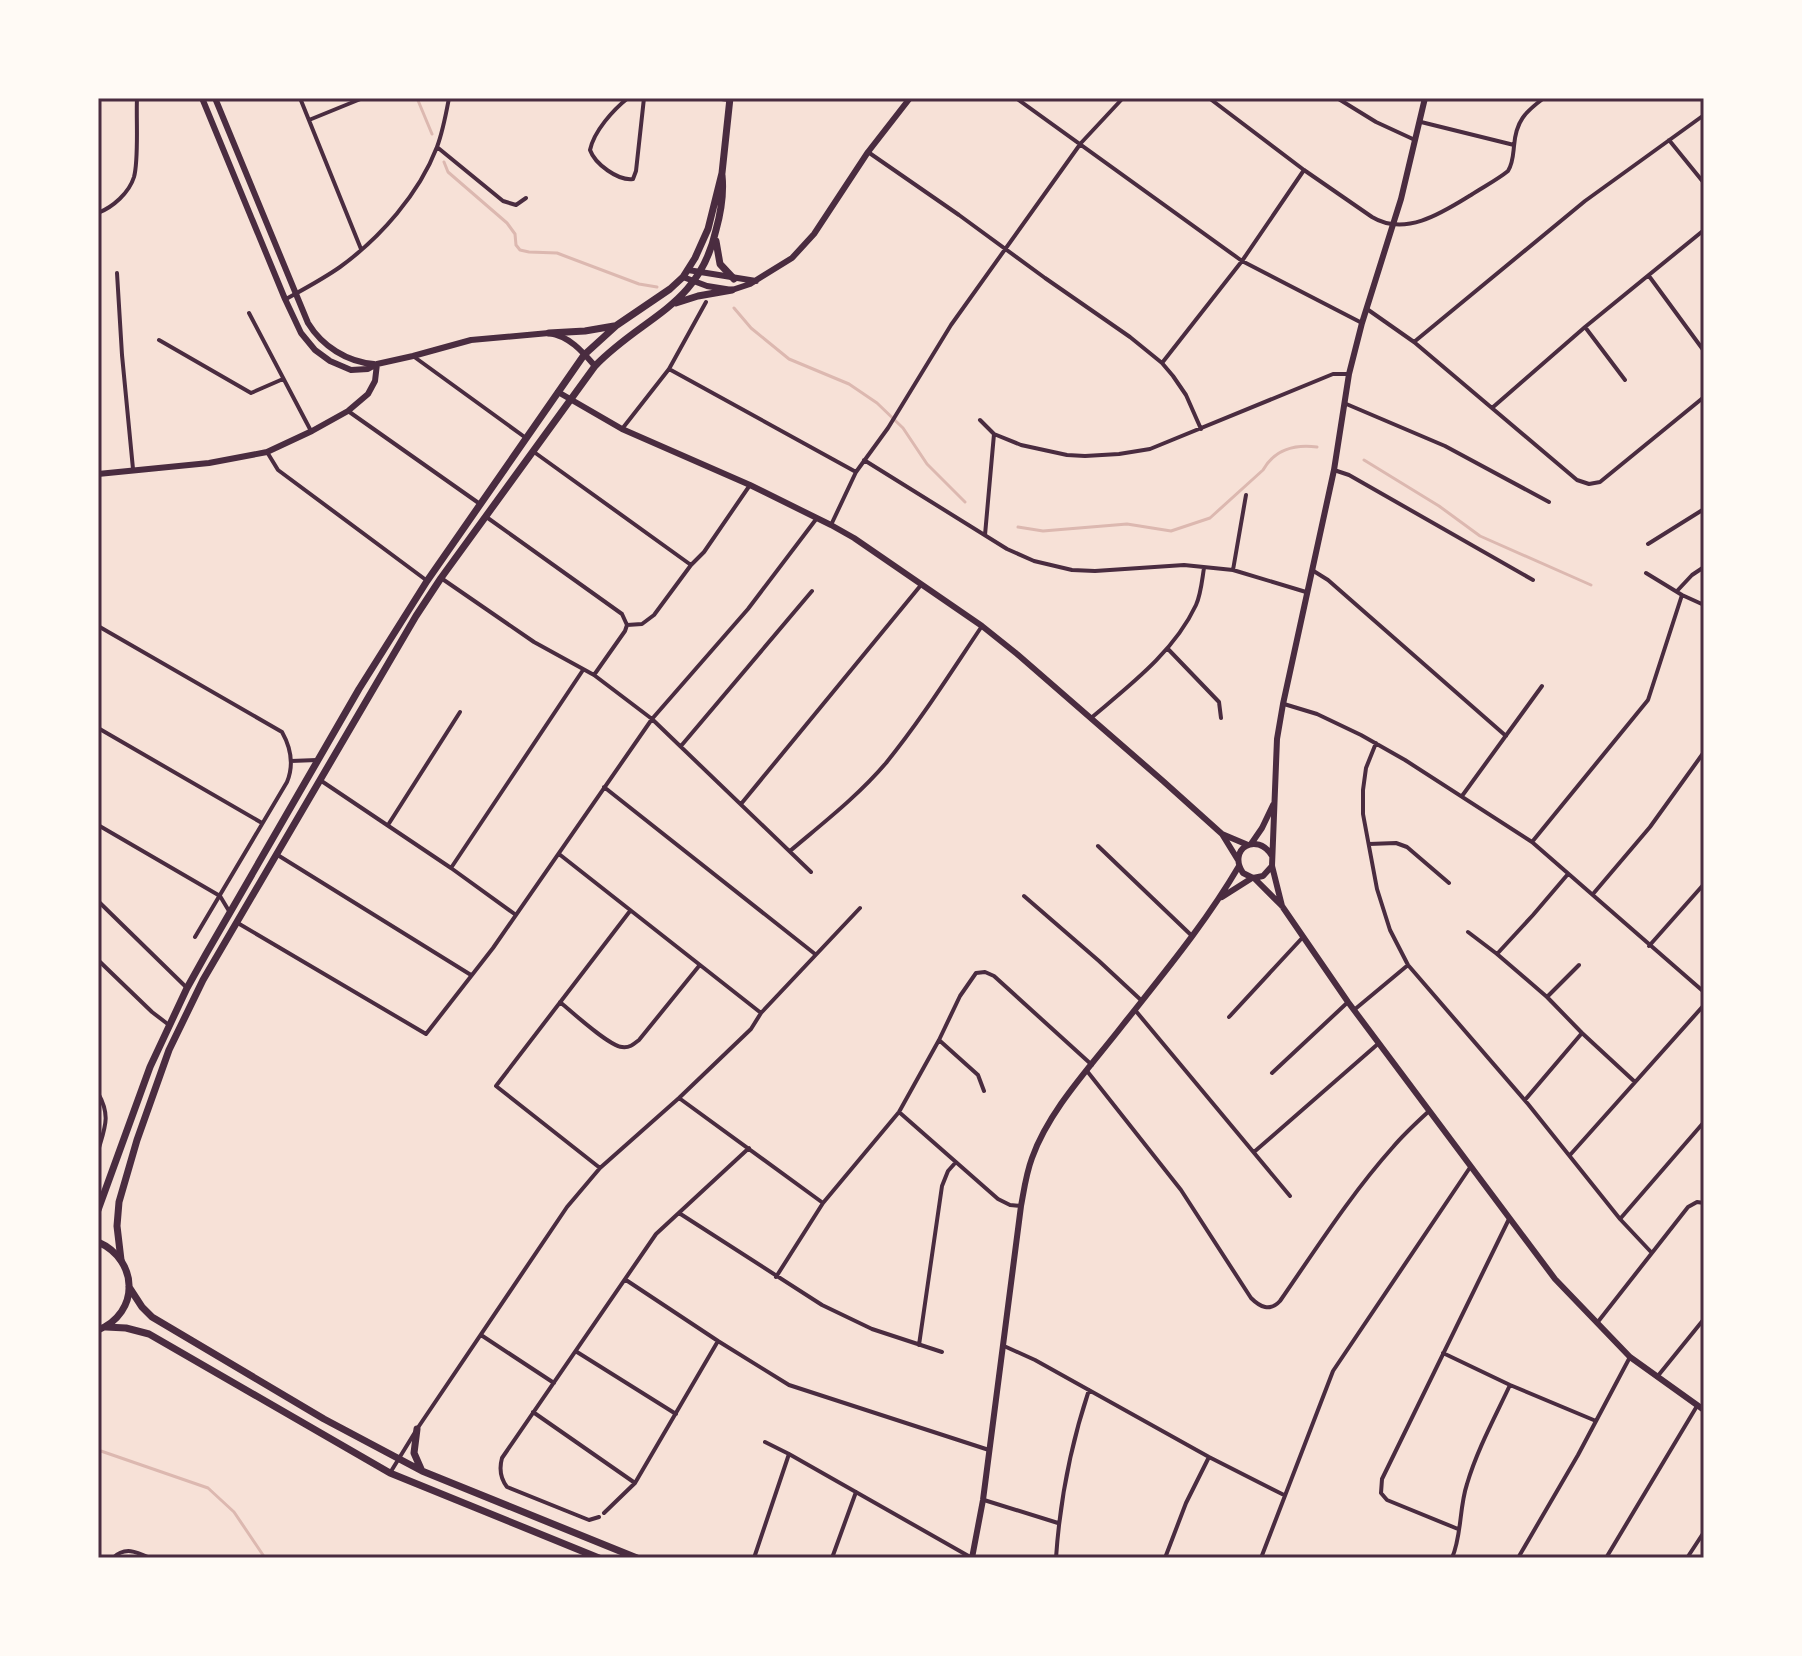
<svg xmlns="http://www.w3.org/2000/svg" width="1802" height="1656" font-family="'Nunito Sans',sans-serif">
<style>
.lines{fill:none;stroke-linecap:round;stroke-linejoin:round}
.stream{stroke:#dcb8b0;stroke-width:3}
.minor{stroke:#4a2c40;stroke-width:4}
.tertiary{stroke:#4a2c40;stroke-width:6}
.primary{stroke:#4a2c40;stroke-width:7}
.trunk{stroke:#4a2c40;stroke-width:7}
.neatline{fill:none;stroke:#4a2c40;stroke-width:3}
</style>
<rect width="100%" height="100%" fill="#f7e1d7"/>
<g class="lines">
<path class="stream" d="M417,98L432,134
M444,162L448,172L507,223L515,234L516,245L520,250L529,252L557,253L639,284L657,287
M734,308L751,328L789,359L849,384L877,403L903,428L927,464L965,502
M1364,460L1439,506L1480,536L1591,585
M1018,527L1043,531L1127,524L1171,531L1210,518L1263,470C1275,449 1294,444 1317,447
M98,1450L208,1488L234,1512L265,1558"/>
<path class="minor" d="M300,98L361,249
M628,98C613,110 594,131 590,150C595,164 618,181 633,179L636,171L644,98
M714,98L729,100
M1016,98L1242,261L1362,323
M1209,98L1304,170L1372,217C1405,237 1442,213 1471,195C1483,187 1497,180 1508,171C1513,163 1513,155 1514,146C1516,121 1525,112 1544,98
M1337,98L1376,122L1415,140
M98,101L101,98
M309,120L363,98
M1421,122L1514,145
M1669,140L1704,183
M437,147L503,201L516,205L526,198
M868,152L959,215L1045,278L1130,337L1162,363L1173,376L1186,395L1201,429
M98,213C113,207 129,193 134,177C139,159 136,119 137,98
M117,273L122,355L133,469
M1649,276L1704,351
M286,299C304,289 323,279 340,267C380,238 419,194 437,147C443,131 446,114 449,98
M1367,309L1414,342L1577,480L1589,484L1600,482L1704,397
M249,313L311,431
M1585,327L1625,380
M159,340L251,393L283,379
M1414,342L1585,201L1704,115
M413,356L526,438
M1162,363L1242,261L1304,170
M669,369L856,472
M1344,403L1445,446L1549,502
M1492,408L1585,327L1704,230
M348,411L480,504
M980,420L994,434L1021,445L1067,455L1085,456L1119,454L1150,449L1333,374H1349
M622,429L669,369L706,302
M267,452L278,470L426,580
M534,452L691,565
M864,460L1007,549L1034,561L1072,570L1095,571L1184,565L1233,570L1306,592
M1334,470L1349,475L1533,580
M485,516L622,614L627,625L625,631L594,675
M831,525L856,472L888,428L951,325L1081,143L1123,98
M985,535L994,434
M1648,544L1704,509
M1233,570L1246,495
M1312,570L1328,580L1506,736
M1646,573L1682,595L1704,605
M441,578L534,642L594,675L652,719L811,872
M1677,591L1692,575L1704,567
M627,625L642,624L654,615L691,565L704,552L750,485
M98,626L282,732C291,748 294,765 287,782L195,937
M1168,649L1219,702L1221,718
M1284,704L1317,714L1361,735L1405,760L1532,842L1704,992
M1091,718C1130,685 1174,652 1196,605C1201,594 1202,580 1204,568
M98,728L262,823
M1376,743L1366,768L1363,790V814L1377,889L1390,930L1408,965L1528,1104L1620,1219L1651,1252
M681,746L812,591
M291,761L317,760
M320,780L451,868L516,915
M604,787L815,954
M1462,796L1542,686
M741,804L921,585
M98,825L220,896
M388,825L460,712
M1532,842L1648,700L1682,595
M1369,844L1396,843L1407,847L1449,883
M1098,846L1191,935
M790,851C823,823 858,796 886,763C921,720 951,672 982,626
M276,854L471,975
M559,854L761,1013
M451,868L583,670
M1593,894L1650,827L1704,752
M220,896L229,911
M1024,896L1099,961L1142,1001
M98,901L187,988
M236,922L426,1034L493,948L652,719L748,609L817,518
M1468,932L1497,954L1547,997L1582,1033L1635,1082
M1649,946L1704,884
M1497,954L1533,915L1568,874
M98,960L152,1012L169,1025
M1547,997L1579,965
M560,1002C572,1012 609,1046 622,1047C630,1048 634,1044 639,1040L699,966
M1135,1010L1290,1196
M1354,1010L1408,965
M1229,1017L1303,937
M939,1040L978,1075L984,1091
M1087,1071L1181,1190L1251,1298C1260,1307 1270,1312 1280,1301C1316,1249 1351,1194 1393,1147C1404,1134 1416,1123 1428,1112
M1272,1073L1348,1002
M98,1093C111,1116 105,1127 98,1151
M679,1098L823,1203
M1525,1100L1582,1033
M899,1112L998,1199L1010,1205L1021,1206
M1254,1152L1379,1043
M1570,1155L1704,1005
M600,1168L496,1086L630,911
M679,1213L822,1305L872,1329L942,1352
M1620,1219L1704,1122
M776,1277L823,1203L899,1112L939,1040L960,996L976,973L985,972L994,976L1092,1065
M626,1280L718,1341L789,1385L989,1450
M1597,1323L1688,1207L1697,1202L1704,1203
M481,1335L554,1383
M919,1345L942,1186L948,1171L956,1162
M1004,1346L1035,1360L1209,1457L1284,1495
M577,1352L676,1414
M1443,1353L1510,1385L1596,1421
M1657,1377L1704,1319
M533,1412L635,1483L718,1341
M765,1442L789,1454L972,1558
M390,1473L417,1429L567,1207L600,1168L679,1098L751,1029L761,1013L860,908
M984,1500L1058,1523
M604,1513L635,1483
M599,1517L589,1520L507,1487C500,1478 499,1469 502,1458L656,1234L749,1148
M1458,1529L1387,1500L1381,1493L1382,1479L1509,1219
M113,1558C125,1546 137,1552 150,1558
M754,1558L789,1454
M832,1558L856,1492
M1056,1558C1060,1499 1070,1447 1089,1390
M1165,1558L1186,1503L1209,1457
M1261,1558L1333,1371L1471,1166
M1452,1558C1462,1535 1459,1508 1467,1484C1477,1450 1495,1417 1510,1385
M1518,1558L1578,1455L1630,1357
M1606,1558L1697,1406
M1687,1558L1704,1532"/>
<path class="tertiary" d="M202,98L285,299L301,333L315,350L330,361L351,370L368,369L377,364L413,356L471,340L549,333C569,336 582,351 595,366
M215,98L308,323C322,346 347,362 374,364
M688,270L756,281
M683,277L707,286L732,290L750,284L792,258L814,234L868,152L910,98
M558,392L622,429L750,485L831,525L854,538L982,626L1017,654L1163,781L1222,834L1238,860
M98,474L209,463L267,452L312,431L348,411L368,394L375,381L377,364
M1222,834L1248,845
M1251,844L1262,828L1273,805
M1272,866L1263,876L1253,878L1243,873C1227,849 1257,831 1272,856
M1254,878L1282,906L1348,1002L1555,1279L1630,1357L1704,1410
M1222,897L1252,878
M1282,906L1272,866L1277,739L1283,704L1334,470L1349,374L1362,323L1401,199L1425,98
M972,1558L983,1500L1021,1206C1024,1190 1026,1174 1032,1158C1049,1110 1091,1066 1122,1026C1163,974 1205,924 1239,866"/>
<path class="primary" d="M716,241L720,264L734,279
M676,303L698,296L732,290
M549,333L585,331L614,326
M98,1210L150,1067L187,988L206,954L359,689L427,581L584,355L617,325L670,289L683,277L695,258L708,229L722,173L730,98
M121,1260L117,1226L119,1202L137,1140L169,1050L203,980L416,616L441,578L595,366C643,316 699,307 716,230C721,212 724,194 722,175"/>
<path class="trunk" d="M98,1242C139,1260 140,1313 98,1330
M129,1287L142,1307L152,1317L324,1419L422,1471L637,1558
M106,1327L126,1328L149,1334L390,1473L599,1558
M417,1429L414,1453L421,1469"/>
</g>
<rect width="1802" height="1656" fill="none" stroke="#fffaf5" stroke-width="200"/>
<rect x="100" y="100" width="1602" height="1456" class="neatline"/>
</svg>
